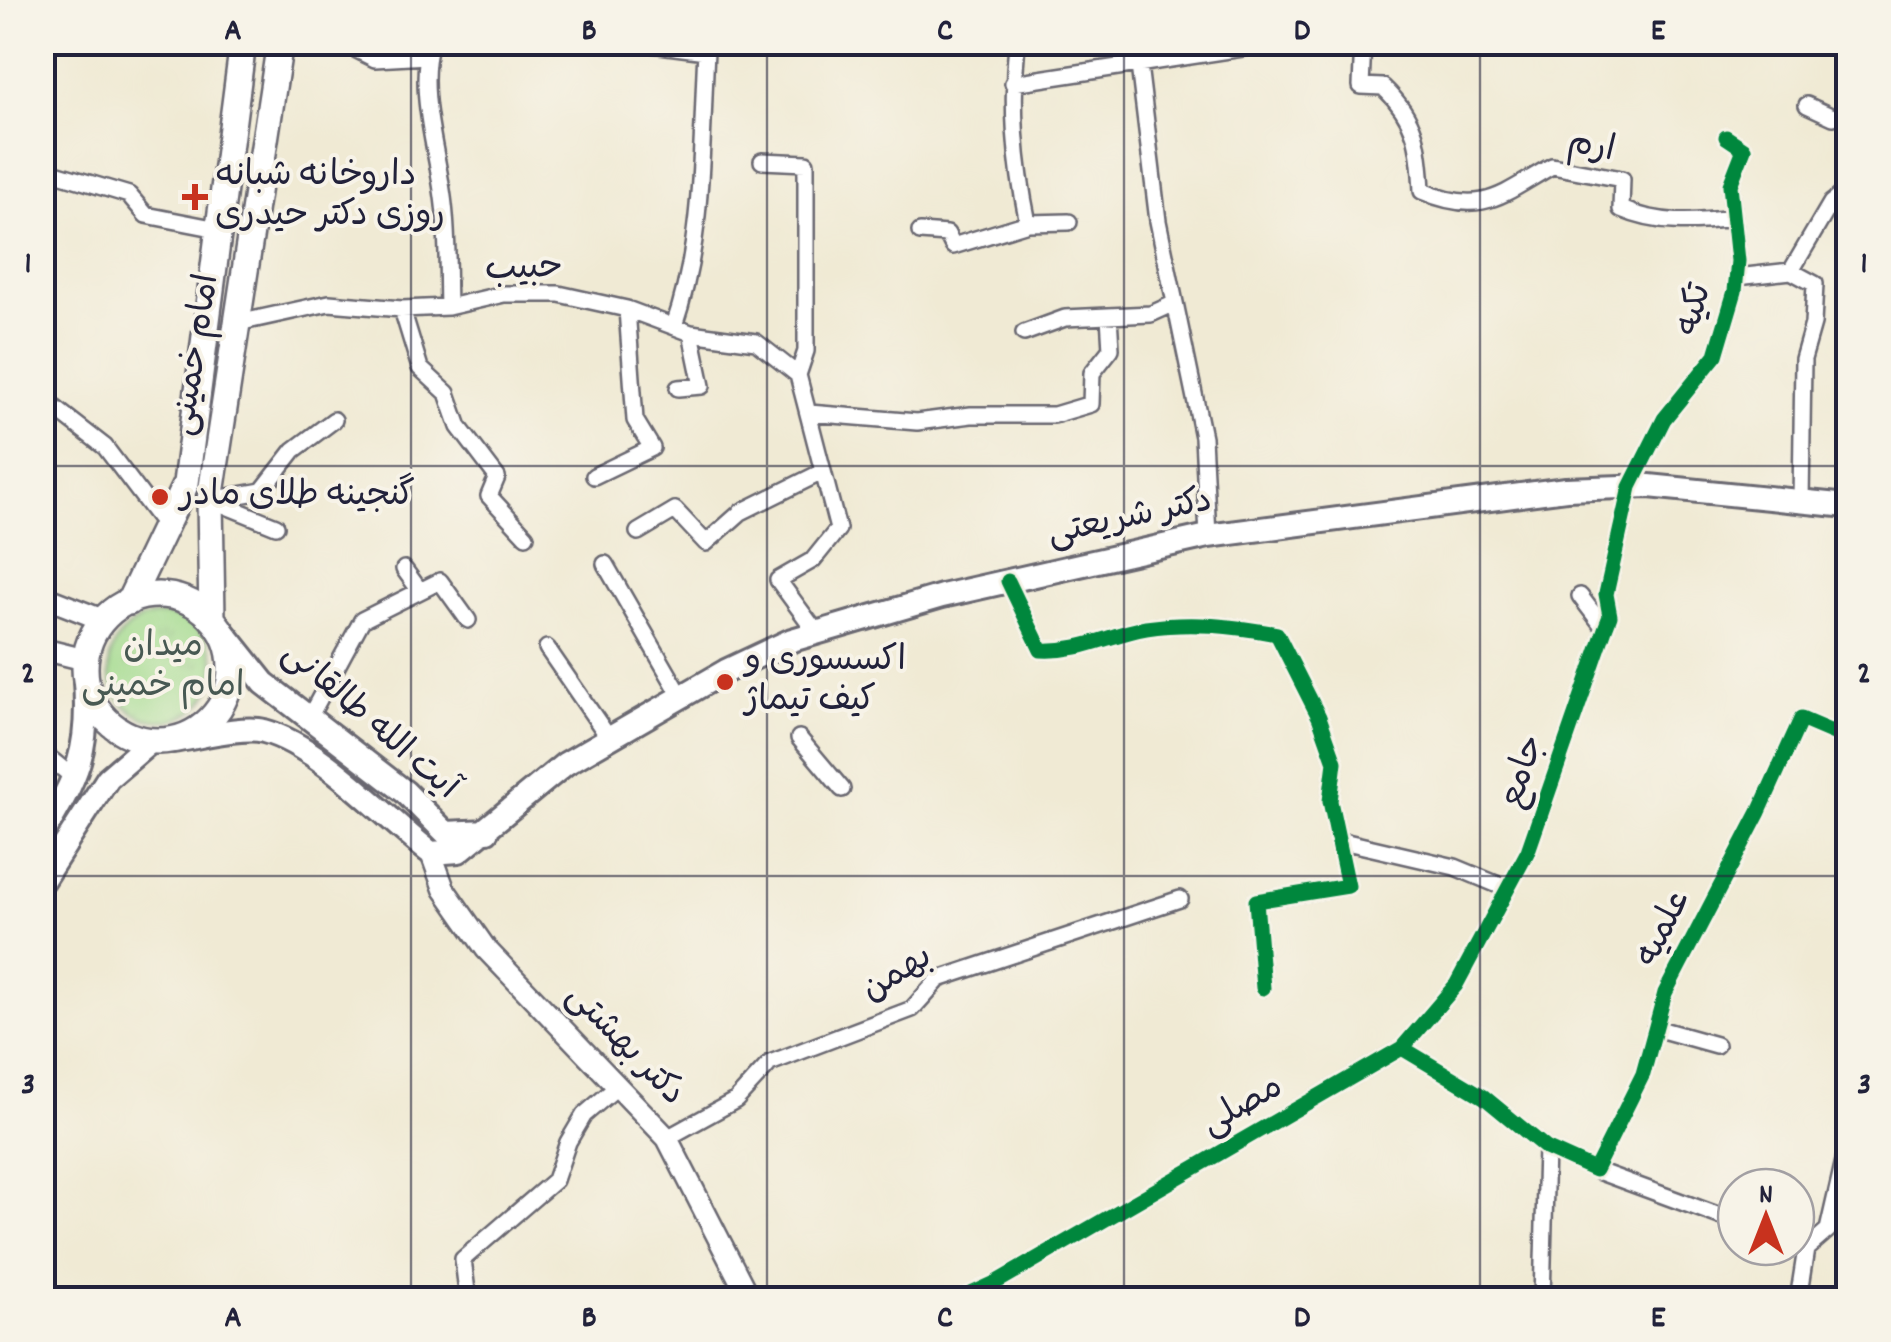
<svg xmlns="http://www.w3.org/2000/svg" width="1891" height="1342" font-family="Dekko,'Playpen Sans Arabic',sans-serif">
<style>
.park{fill:url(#park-tufts);stroke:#627e64;stroke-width:2.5}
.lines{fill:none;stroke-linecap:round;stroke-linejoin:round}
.minor-casing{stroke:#6a6871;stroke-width:20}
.tertiary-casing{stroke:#6a6871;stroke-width:25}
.secondary-casing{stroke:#6a6871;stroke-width:28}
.primary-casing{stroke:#6a6871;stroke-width:30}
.minor{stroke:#fff;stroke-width:15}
.tertiary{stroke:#fff;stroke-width:20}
.secondary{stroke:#fff;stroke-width:22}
.primary{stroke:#fff;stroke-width:25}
.cycleway-casing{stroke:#f7f3e8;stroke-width:21}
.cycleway{stroke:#00873e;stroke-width:15}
.grid{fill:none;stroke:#22223b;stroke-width:2.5;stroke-opacity:0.55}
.poi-dot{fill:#c8321e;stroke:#f7f3e8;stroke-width:4}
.labels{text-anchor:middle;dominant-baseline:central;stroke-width:8;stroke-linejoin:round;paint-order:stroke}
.street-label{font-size:35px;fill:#22223b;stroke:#f7f3e8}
.poi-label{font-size:35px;fill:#22223b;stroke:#f7f3e8;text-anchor:start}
.park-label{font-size:35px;fill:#485953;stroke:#f7f3e8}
.neatline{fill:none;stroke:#22223b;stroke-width:4}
.grid-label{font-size:32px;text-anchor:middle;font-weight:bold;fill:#22223b}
</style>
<defs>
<pattern id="park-tufts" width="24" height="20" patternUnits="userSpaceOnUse" patternTransform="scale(2.5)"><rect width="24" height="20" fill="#a1da8c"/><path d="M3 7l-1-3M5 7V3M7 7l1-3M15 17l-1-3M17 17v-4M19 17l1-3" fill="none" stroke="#8abb7a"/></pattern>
</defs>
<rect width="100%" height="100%" fill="#f7f3e8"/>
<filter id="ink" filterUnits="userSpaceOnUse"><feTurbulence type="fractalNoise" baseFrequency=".01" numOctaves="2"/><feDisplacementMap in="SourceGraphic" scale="20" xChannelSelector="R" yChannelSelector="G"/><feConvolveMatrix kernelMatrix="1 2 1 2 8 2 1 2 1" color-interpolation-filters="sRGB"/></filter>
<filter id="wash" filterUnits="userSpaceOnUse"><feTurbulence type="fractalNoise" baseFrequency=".0048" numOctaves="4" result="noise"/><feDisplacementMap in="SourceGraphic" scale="40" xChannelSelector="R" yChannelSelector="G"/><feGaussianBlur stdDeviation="2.25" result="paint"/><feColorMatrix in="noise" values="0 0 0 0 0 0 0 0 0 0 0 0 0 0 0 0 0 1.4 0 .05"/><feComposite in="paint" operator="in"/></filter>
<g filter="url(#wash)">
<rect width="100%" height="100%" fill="#f0ead4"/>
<path class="park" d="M109 668a53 53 0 1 1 106 0a53 53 0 1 1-106 0Z"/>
</g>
<g filter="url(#ink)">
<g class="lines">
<g class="minor-casing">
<path id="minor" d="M431,42C416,92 439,155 444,205C448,239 447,273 448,307
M636,42L706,51C701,143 704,239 674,326
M1363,42L1361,86L1383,87C1417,119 1420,147 1422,191C1483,217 1502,194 1552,166L1622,179L1621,209C1658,225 1694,223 1733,218
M279,47L347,45L375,59L427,56
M1139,65L1158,221L1203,437L1208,536
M1013,83L1282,42
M1807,105L1833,117L1848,113
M762,161L806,163V351L798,375
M42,169L129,195L146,215L218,229
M1028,223L1069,222
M920,232L947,234L953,246L1028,223C1015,161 1011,105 1017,42
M1791,271L1815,284L1813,324L1803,359L1801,502
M1737,277L1791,271L1831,203L1848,190
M402,309L420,368L447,393L459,427L497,477L489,496L526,536
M238,323L329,303L402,309L448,307L504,294H559L627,309L691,333L756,342L798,375
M1024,333L1065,318L1151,314L1173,304
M798,375L838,529L813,560L778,580L817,633
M678,388L702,386L691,333
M42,398L105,447L167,529
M809,413L917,422L971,415H1054L1091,404L1092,373L1111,349L1109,316
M594,476L652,448L635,420L627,309
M210,500L262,491L294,450L334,420
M214,501L276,526
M638,532L675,510L706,543L741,512L822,472
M605,564L681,696
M404,569L420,591
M1008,581L1041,650C1082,652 1107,635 1146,628C1192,621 1233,626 1277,634L1319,717L1335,762L1330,801L1348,886L1256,901L1263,988
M1580,596L1605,629
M547,648L609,738
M309,718L362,620L440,581L468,620
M799,738L842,789
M42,752L74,778
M1338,840L1455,867L1508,889
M1655,1028L1716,1045
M1402,1048L1484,1097L1546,1148L1595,1170L1643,1074L1665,993L1759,812L1801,719L1848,739
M667,1138L736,1100L770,1063L912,1009L939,979L1180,899
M1595,1170L1736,1222
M468,1300L463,1259L555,1180L568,1142L584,1115L618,1086
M958,1300L995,1283L1402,1048L1456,985L1528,851L1605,629L1610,616L1606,594L1630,487L1664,419L1716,355L1735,291L1738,261L1730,185L1744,149L1726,137
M1542,1300L1546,1148
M1798,1300L1806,1249L1828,1230L1848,1143"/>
</g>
<g class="tertiary-casing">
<path id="tertiary" d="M42,596L103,620
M42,649L86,660
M431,853L444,889L486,949L667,1138L750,1300"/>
</g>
<g class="secondary-casing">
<path id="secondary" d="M221,629L264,683L405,792L446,833L487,831
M173,741C195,738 244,725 264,731C320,746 384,817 431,853L459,851L565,764L726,671L792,640L942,596L1208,536L1566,489L1649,486L1848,506
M42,835C78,776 90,750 85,681
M42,881L108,778L150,742"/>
</g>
<g class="primary-casing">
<path id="primary" d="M85 668a73 73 0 1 1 146 0a73 73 0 1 1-146 0Z
M129,602L186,483L243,42
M212,619L210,500L280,42"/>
</g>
<use href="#minor" class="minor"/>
<use href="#tertiary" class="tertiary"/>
<use href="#secondary" class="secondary"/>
<use href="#primary" class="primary"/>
<g class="cycleway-casing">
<path id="cycleway" d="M1008,581L1041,650C1082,652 1107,635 1146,628C1192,621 1233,626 1277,634L1319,717L1335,762L1330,801L1348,886L1256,901L1263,988
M1402,1048L1484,1097L1546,1148L1595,1170L1643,1074L1665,993L1759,812L1801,719L1848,739
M958,1300L995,1283L1402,1048L1456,985L1528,851L1605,629L1610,616L1606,594L1630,487L1664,419L1716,355L1735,291L1738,261L1730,185L1744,149L1726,137"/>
</g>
<use href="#cycleway" class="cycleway"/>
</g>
</g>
<path class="grid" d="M411,42V1300M767,42V1300M1124,42V1300M1480,42V1300M42,466H1848M42,876H1848"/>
<g class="poi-dot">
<path d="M190 182h10v10h10v10h-10v10h-10v-10h-10v-10h10z"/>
<circle cx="160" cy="497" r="10"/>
<circle cx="725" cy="682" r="10"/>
</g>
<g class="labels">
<g class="street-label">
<text transform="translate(1591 148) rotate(12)">ارم</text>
<text transform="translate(524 270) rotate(-2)">حبیب</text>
<text transform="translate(1696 310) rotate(-74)">تکیه</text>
<text transform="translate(197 355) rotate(-81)">امام خمینی</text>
<text transform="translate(1130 519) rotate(-12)">دکتر شریعتی</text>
<text transform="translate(369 722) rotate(41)">آیت الله طالقانی</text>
<text transform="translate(1524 772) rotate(-71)">جامع</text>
<text transform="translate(1665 929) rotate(-63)">علمیه</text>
<text transform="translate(898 975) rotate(-32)">بهمن</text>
<text transform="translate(624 1046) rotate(46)">دکتر بهشتی</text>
<text transform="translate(1243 1107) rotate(-30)">مصلی</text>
</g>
<g class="poi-label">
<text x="215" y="177">داروخانه شبانه<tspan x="215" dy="40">روزی دکتر حیدری</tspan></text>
<text x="180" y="497">گنجینه طلای مادر</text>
<text x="745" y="662">اکسسوری و<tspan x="745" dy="40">کیف تیماژ</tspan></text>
</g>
<g class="park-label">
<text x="163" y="648">میدان<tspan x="163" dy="40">امام خمینی</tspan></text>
</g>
</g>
<rect width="1891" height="1342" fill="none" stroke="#f7f3e8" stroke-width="110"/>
<g transform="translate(1766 1217)"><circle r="48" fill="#f7f3e8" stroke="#a29fa3" stroke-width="2.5"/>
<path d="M0-8L18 38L0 25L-18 38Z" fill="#c8321e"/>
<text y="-15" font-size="28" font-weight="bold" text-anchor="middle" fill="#22223b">N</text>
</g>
<rect x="55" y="55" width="1781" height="1232" class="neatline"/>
<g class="grid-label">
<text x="233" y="39">A</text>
<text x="589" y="39">B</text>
<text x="945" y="39">C</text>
<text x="1302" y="39">D</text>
<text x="1658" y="39">E</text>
<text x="28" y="272">1</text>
<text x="1864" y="272">1</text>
<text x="28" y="682">2</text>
<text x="1864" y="682">2</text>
<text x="28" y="1093">3</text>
<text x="1864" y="1093">3</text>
<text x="233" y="1326">A</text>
<text x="589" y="1326">B</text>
<text x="945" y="1326">C</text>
<text x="1302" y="1326">D</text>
<text x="1658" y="1326">E</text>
</g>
</svg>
